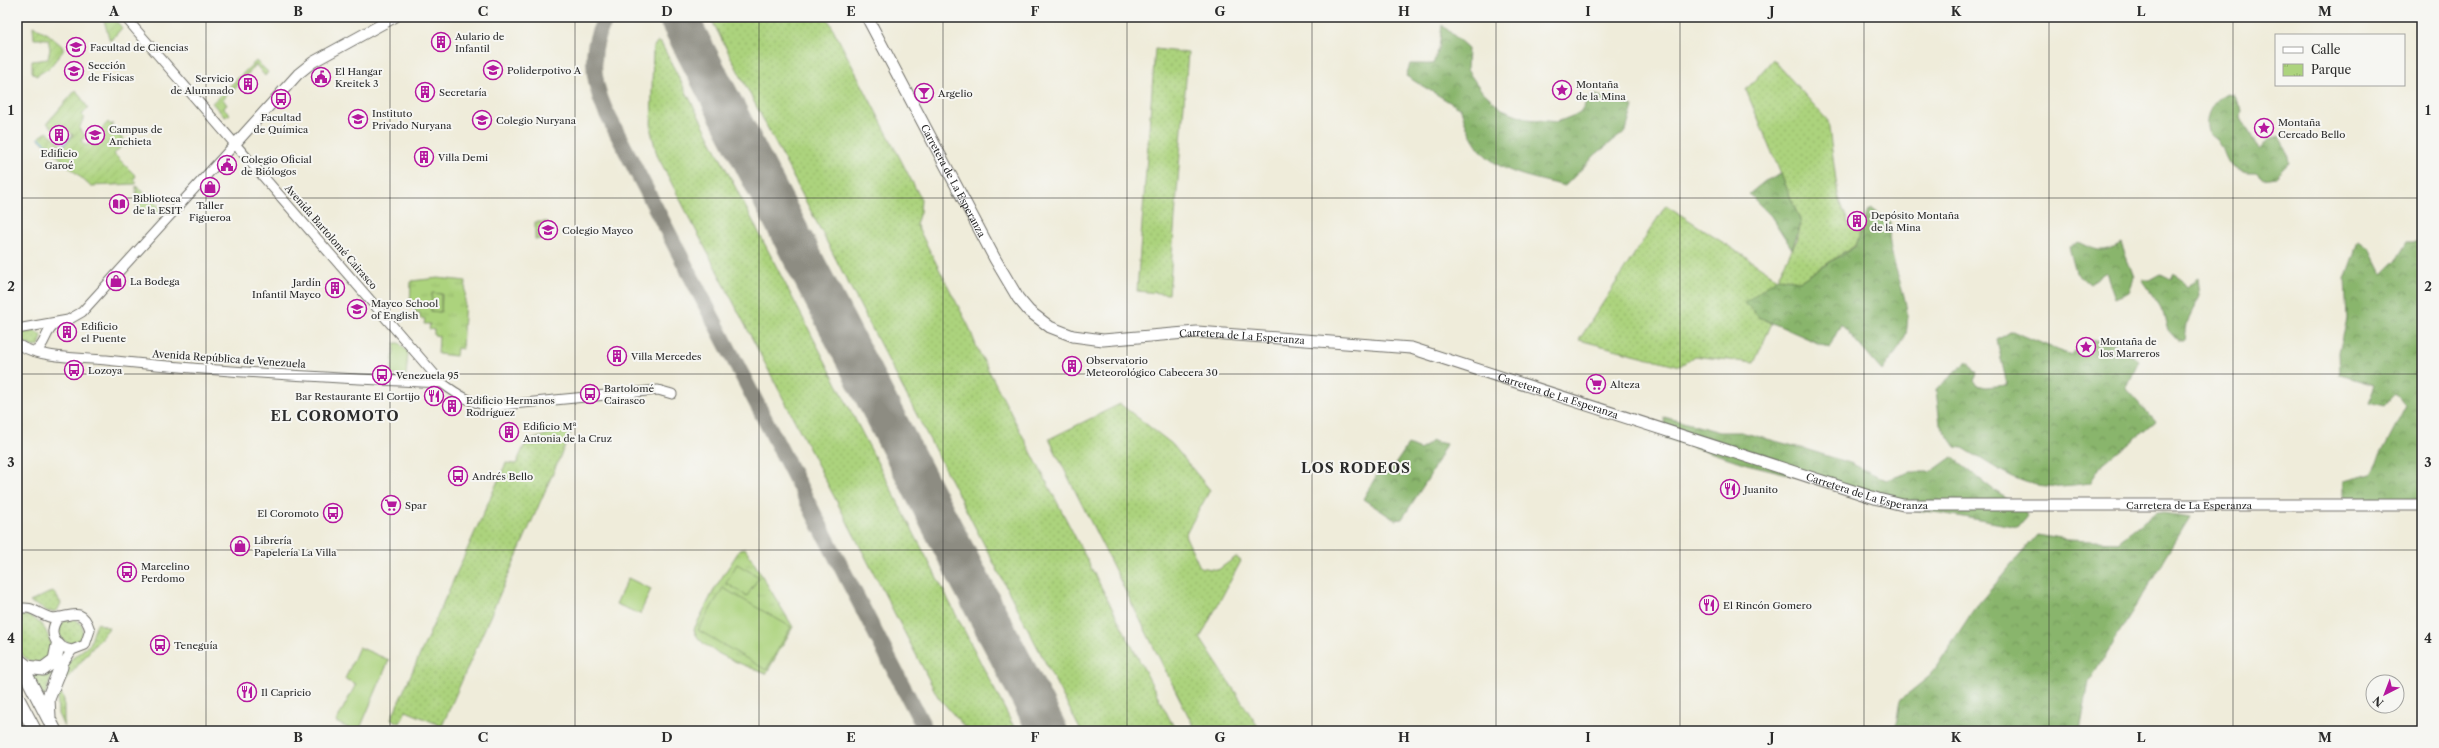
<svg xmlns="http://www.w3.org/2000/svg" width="2439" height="748" font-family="'Libre Caslon Text',serif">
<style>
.grass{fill:url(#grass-dots);stroke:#6c7f54}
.forest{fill:url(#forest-crowns);stroke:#5a704c}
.park{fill:url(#park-tufts);stroke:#6c7f54;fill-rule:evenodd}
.garden{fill:url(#garden-furrows);stroke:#6c7f54}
.pitch{fill:#acd37d;stroke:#6c7f54}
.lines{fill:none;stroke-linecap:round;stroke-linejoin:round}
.stream{stroke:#6ba9dd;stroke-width:1.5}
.taxiway{stroke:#8d8c82;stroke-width:16}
.runway{stroke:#8d8c82;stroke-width:39}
.tertiary-casing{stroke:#706f68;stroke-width:11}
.secondary-casing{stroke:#706f68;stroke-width:12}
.primary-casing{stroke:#706f68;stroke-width:13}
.motorway-casing{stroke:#706f68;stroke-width:15}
.tertiary{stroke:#fff;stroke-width:9}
.secondary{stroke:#fff;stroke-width:10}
.primary{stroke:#fff;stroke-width:11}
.motorway{stroke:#fff;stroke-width:13}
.grid{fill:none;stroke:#2b2b2b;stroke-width:1;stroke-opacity:0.55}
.labels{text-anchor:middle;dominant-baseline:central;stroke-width:4;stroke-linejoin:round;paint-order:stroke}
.poi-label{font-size:10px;fill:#2b2b2b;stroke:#f6f6f2;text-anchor:start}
.street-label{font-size:10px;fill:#2b2b2b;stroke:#f6f6f2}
.district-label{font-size:14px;font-weight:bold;letter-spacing:1px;fill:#2b2b2b;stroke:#f6f6f2}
.neatline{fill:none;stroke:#2b2b2b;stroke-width:1.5}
.grid-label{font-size:13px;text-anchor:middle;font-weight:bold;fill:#2b2b2b}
</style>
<defs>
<pattern id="grass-dots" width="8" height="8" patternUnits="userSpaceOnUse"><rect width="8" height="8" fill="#acd37d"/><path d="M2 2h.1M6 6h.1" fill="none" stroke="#94b56c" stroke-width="1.8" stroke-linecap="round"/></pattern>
<pattern id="forest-crowns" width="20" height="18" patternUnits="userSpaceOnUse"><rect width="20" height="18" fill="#89b56c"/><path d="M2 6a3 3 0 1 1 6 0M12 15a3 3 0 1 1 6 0" fill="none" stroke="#709359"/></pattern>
<pattern id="park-tufts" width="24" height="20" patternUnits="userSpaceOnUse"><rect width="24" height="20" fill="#acd37d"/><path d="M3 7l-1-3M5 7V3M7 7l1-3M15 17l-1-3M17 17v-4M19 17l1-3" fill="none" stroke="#94b56c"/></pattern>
<pattern id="garden-furrows" width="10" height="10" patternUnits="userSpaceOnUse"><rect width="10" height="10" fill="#acd37d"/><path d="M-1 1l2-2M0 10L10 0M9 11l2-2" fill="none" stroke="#94b56c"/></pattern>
</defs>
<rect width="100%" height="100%" fill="#f6f6f2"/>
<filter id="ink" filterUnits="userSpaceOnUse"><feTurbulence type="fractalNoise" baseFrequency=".025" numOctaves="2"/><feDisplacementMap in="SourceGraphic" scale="8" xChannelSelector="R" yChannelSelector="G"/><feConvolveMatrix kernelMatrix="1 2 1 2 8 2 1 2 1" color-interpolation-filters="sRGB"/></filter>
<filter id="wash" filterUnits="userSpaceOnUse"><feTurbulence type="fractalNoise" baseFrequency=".012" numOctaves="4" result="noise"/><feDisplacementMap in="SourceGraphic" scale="16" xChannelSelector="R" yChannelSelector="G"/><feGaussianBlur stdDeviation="0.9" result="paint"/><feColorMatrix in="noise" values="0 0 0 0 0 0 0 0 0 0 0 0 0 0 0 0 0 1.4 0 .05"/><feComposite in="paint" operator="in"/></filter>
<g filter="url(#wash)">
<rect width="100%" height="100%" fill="#efecda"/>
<path class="grass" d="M710,17H827L921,199L920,212L916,224L969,327L977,348L1176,731H1081Z
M657,42L661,43L1016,731H968L938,697L657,155L651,131L653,48Z
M1155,49L1188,53L1169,294L1137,291Z
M1773,59L1828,121L1838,195L1849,225L1862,230L1856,245L1800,281L1777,278L1759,317L1772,323L1754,363L1694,356L1680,366L1579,340L1666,205L1777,278L1797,240L1801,223L1746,90Z
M34,330L42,336L39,346L33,347L18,339V332Z
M1120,404L1172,444L1210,490L1185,535L1200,567L1218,570L1236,557L1241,561L1200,638L1261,731H1196L1049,439Z
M574,425L442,726L406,711L400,723L391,719L506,463L516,464L526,442Z
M53,591L61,603L57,611L49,612L30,602Z
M26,615C44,622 47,631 52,648L48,657L37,663C14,659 17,636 17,617Z
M59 631a12 12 0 1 1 24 0a12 12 0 1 1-24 0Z
M98,623L109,628L59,688L64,700V727L58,714L57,693L70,660L90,644L96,625Z
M53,669L54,670L44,697L32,676Z"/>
<path class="forest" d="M1442,25L1468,48L1467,70L1481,90L1502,109L1528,119L1557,122L1580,113L1592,94L1633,106L1626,131L1596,154L1565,186C1510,172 1478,170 1461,109L1406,76L1410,64H1433L1439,48Z
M2225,94L2233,95L2242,110L2241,117L2259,150L2268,140L2280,137L2286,147L2289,163L2275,177L2263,179L2256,172C2216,174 2232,145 2210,135C2204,119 2211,102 2225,94Z
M1781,174L1801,223L1792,249L1771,216L1749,194L1765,181Z
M1871,209L1890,222C1884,261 1914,295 1906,334C1903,346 1889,360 1882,371L1841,324L1829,348L1759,317L1745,303L1777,278L1800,281L1856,246L1867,213Z
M2079,242C2097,251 2102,254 2121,243L2134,278L2129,292L2115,298L2106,272L2089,284L2076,273L2069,247Z
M2358,242L2369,248L2382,274L2397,259L2407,242H2422V501L2344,500V480L2371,473L2406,406L2395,393L2384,406L2369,402L2375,385L2340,375L2339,352L2347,319L2345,279Z
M2174,273L2186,287L2198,278L2200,295L2186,324L2184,341H2178L2168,330L2162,309L2142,280H2150L2161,274L2171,279Z
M2012,331L2070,355C2093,328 2117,343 2139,361L2126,389L2155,421L2100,467L2090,483C2072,485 2055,488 2038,485C2014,482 1984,460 1963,448L1956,447L1940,424L1936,390L1967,361L1977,374L1974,381L1976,385L1985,387L2007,385L1997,340Z
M1664,417L1720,432H1741L1805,449L1850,463L1886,480L1911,472H1931L1952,457L1995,491L2024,510L2027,516L2018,527L1941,513L1905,509L1796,476L1747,464L1665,438Z
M1432,441L1446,444L1429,477L1402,519L1395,520L1363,499L1382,466L1390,472L1408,445L1420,450Z
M2156,512L2190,517L2089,682L2080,731H1895L1900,700L1931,675L1974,609L2037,535L2067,540L2118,542Z"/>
<path class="park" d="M438,278L466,281L462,349L457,348L456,356L438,354L439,336L434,335V330L429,329L430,324H424L425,319L420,318V313L415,312V308H410L411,281ZM432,294H442L441,312L431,311Z
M745,548L793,627L766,674C748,666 697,650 694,629L715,588L739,551Z"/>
<path class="garden" d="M103,17H113L122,28L110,41Z
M33,26L48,34L63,47V51L49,68L36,76L32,72V61L48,59L50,49L48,39H34Z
M256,61L268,72L265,76L256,65L234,90H231L223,99L227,105L224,108L230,114L225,117L212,103Z
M76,90L88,108L82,115L84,117L79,129L86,136L81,141L87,146L92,140L95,143L100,138L96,134L108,122L111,125L113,123L112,129L126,142L114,154L136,176L134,179L137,183L135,184L90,186L38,138L47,132L64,146L73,135L60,124L55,130L47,123Z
M136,186L168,214L137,212Z"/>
<path class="pitch" d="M535,222H548V240L535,239Z
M432,293L441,294V312L431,311Z
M395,343H399L408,352L406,376L391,375Z
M737,564L759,577L747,596L726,583Z
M628,578L651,589L640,614L616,604Z
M723,588L791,627L766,670L698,630Z
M359,647L389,660L359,731H354L336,722L356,684L345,679Z"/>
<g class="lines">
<path class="stream" d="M39,138L56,152L70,137"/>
<path class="taxiway" d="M607,17C588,45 592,80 605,110L926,731"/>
<path class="runway" d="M678,17L1048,731"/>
</g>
</g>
<g filter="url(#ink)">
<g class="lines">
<g class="tertiary-casing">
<path id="tertiary" d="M125,17L442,383C458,395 472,404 493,406L658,390L672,394
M17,329L68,320L82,312L235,144
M17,344C38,358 80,358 106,360C217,372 330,378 442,383
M36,351C47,343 44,331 57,323
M17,609C32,605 36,613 49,617C66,622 81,601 90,630L85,645L72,650C54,647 47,632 59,617
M61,667L72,650"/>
</g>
<g class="secondary-casing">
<path id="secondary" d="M235,144L298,74L313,62L395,17"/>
</g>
<g class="primary-casing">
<g id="primary">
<path id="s1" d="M867,17L995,259L1018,298L1029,311L1050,327L1073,336L1103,340L1197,332L1411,348L1878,499L1903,505H2422"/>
</g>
</g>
<g class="motorway-casing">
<path id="motorway" d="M17,657L55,731
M18,660L27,667L43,669L55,660L58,645
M17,697L35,731
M49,717L48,699L61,667"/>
</g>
<use href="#tertiary" class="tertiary"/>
<use href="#secondary" class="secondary"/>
<use href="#primary" class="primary"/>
<use href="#motorway" class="motorway"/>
</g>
</g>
<path class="grid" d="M206,17V731M390,17V731M575,17V731M759,17V731M943,17V731M1127,17V731M1312,17V731M1496,17V731M1680,17V731M1864,17V731M2049,17V731M2233,17V731M17,198H2422M17,374H2422M17,550H2422"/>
<defs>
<g id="building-ring" transform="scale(1)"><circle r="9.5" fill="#f6f6f2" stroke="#b5179e" stroke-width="1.5"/><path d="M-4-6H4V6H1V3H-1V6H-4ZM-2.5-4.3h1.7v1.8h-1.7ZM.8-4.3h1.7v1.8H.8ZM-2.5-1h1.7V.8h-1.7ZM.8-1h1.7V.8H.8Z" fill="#b5179e"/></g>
<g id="university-ring" transform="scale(1)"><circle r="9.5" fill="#f6f6f2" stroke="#b5179e" stroke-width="1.5"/><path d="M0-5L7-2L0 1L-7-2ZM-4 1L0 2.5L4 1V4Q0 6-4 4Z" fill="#b5179e"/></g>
<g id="school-ring" transform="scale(1)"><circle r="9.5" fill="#f6f6f2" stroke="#b5179e" stroke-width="1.5"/><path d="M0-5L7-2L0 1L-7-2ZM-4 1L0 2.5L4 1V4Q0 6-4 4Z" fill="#b5179e"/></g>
<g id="civic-ring" transform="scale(1)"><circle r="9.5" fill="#f6f6f2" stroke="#b5179e" stroke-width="1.5"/><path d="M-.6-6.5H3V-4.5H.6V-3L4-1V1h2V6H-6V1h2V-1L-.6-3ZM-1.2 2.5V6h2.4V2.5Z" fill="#b5179e"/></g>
<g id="sight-ring" transform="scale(1)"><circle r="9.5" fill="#f6f6f2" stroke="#b5179e" stroke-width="1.5"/><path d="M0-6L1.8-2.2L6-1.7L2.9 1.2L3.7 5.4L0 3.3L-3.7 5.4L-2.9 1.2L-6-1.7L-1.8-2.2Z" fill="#b5179e"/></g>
<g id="bar-ring" transform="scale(1)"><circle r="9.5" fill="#f6f6f2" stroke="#b5179e" stroke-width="1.5"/><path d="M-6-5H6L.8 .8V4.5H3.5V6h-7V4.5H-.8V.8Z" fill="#b5179e"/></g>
<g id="bus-ring" transform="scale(1)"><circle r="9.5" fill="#f6f6f2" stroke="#b5179e" stroke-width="1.5"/><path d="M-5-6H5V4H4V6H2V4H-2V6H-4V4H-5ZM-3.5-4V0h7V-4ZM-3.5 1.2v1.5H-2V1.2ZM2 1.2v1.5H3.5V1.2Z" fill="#b5179e"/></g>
<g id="shop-ring" transform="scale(1)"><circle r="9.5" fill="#f6f6f2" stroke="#b5179e" stroke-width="1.5"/><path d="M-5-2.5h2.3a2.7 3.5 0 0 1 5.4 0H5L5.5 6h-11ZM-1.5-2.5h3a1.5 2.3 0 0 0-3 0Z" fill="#b5179e"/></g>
<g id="library-ring" transform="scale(1)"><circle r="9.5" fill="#f6f6f2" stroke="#b5179e" stroke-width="1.5"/><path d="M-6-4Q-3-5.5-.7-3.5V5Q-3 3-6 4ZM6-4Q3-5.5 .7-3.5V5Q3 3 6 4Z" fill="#b5179e"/></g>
<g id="supermarket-ring" transform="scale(1)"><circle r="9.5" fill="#f6f6f2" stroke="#b5179e" stroke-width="1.5"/><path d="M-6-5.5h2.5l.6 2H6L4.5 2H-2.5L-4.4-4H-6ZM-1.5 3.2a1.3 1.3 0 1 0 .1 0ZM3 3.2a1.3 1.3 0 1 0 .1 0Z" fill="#b5179e"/></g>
<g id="restaurant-ring" transform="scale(1)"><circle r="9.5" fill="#f6f6f2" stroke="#b5179e" stroke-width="1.5"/><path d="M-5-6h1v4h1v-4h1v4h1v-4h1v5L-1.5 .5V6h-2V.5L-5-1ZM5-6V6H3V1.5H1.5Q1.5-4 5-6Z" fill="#b5179e"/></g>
</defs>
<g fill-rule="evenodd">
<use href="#building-ring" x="441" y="42"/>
<use href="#university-ring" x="76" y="47"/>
<use href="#school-ring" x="493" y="70"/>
<use href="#university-ring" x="74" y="71"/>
<use href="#civic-ring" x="321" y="77"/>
<use href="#building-ring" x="248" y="84"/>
<use href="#sight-ring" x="1562" y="90"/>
<use href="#building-ring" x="425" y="92"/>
<use href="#bar-ring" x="924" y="93"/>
<use href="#bus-ring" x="281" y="99"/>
<use href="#school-ring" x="358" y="119"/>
<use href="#school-ring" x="482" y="120"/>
<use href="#sight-ring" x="2264" y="128"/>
<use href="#building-ring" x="59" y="135"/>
<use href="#university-ring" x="95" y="135"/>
<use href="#building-ring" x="424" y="157"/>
<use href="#civic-ring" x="227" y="165"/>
<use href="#shop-ring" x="210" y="187"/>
<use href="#library-ring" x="119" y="204"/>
<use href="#building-ring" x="1857" y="221"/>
<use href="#school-ring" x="548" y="230"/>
<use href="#shop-ring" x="116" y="281"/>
<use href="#building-ring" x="335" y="288"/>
<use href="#school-ring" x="357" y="309"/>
<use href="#building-ring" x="67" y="332"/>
<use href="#sight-ring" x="2086" y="347"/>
<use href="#building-ring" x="617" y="356"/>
<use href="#building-ring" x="1072" y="366"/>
<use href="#bus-ring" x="74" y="370"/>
<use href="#bus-ring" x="382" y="375"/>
<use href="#supermarket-ring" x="1596" y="384"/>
<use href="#bus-ring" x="590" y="394"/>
<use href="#restaurant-ring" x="434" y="396"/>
<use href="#building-ring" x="452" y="406"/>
<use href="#building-ring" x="509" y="432"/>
<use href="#bus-ring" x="458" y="476"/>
<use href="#restaurant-ring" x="1730" y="489"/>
<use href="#supermarket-ring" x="391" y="505"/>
<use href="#bus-ring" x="333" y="513"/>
<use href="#shop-ring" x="240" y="546"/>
<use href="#bus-ring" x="127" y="572"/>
<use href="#restaurant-ring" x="1709" y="605"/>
<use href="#bus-ring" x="160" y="645"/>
<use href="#restaurant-ring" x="247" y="692"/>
</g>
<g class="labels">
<g class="poi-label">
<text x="455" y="36">Aulario de<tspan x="455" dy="12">Infantil</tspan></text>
<text x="90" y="47">Facultad de Ciencias</text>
<text x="88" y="65">Sección<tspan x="88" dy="12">de Físicas</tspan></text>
<text x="507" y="70">Poliderpotivo A</text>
<text x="335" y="71">El Hangar<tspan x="335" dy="12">Kreitek 3</tspan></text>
<text x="234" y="78" text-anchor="end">Servicio<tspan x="234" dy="12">de Alumnado</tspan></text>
<text x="1576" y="84">Montaña<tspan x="1576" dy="12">de la Mina</tspan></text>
<text x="439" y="92">Secretaría</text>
<text x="938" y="93">Argelio</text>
<text x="372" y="113">Instituto<tspan x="372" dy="12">Privado Nuryana</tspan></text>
<text x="281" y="117" text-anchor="middle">Facultad<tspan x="281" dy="12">de Química</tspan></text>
<text x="496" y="120">Colegio Nuryana</text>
<text x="2278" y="122">Montaña<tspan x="2278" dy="12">Cercado Bello</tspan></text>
<text x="109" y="129">Campus de<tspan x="109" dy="12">Anchieta</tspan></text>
<text x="59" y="153" text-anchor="middle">Edificio<tspan x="59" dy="12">Garoé</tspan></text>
<text x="438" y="157">Villa Demi</text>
<text x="241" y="159">Colegio Oficial<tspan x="241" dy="12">de Biólogos</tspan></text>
<text x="133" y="198">Biblioteca<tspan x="133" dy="12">de la ESIT</tspan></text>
<text x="210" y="205" text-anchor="middle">Taller<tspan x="210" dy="12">Figueroa</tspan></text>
<text x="1871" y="215">Depósito Montaña<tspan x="1871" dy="12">de la Mina</tspan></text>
<text x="562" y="230">Colegio Mayco</text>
<text x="130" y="281">La Bodega</text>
<text x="321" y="282" text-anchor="end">Jardín<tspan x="321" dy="12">Infantil Mayco</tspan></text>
<text x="371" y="303">Mayco School<tspan x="371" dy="12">of English</tspan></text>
<text x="81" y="326">Edificio<tspan x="81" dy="12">el Puente</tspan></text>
<text x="2100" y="341">Montaña de<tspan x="2100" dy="12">los Marreros</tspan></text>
<text x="631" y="356">Villa Mercedes</text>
<text x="1086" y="360">Observatorio<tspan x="1086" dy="12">Meteorológico Cabecera 30</tspan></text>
<text x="88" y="370">Lozoya</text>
<text x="396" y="375">Venezuela 95</text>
<text x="1610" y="384">Alteza</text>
<text x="604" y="388">Bartolomé<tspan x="604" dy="12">Cairasco</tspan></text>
<text x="420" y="396" text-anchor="end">Bar Restaurante El Cortijo</text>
<text x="466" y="400">Edificio Hermanos<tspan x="466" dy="12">Rodríguez</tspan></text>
<text x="523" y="426">Edificio Mª<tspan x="523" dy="12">Antonia de la Cruz</tspan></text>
<text x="472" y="476">Andrés Bello</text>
<text x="1744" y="489">Juanito</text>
<text x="405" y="505">Spar</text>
<text x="319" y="513" text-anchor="end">El Coromoto</text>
<text x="254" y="540">Librería<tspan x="254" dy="12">Papelería La Villa</tspan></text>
<text x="141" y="566">Marcelino<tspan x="141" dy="12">Perdomo</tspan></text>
<text x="1723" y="605">El Rincón Gomero</text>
<text x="174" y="645">Teneguía</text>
<text x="261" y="692">Il Capricio</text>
</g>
<g class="street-label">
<text stroke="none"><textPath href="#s1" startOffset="185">Carretera de La Esperanza</textPath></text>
<text transform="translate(331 237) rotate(49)">Avenida Bartolomé Cairasco</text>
<text stroke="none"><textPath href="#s1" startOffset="557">Carretera de La Esperanza</textPath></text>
<text transform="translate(229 359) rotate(4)">Avenida República de Venezuela</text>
<text stroke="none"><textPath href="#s1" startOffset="881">Carretera de La Esperanza</textPath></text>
<text stroke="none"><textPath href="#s1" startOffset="1205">Carretera de La Esperanza</textPath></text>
<text stroke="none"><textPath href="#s1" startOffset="1529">Carretera de La Esperanza</textPath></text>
</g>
<g class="district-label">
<text x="335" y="416">EL COROMOTO</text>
<text x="1356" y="468">LOS RODEOS</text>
</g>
</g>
<rect width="2439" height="748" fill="none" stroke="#f6f6f2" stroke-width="44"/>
<rect x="2275" y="34" width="130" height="52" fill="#f6f6f2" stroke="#a5a5a2"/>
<rect x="2283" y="47" width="20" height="6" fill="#ffffff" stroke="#a5a5a2"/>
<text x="2311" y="54" font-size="12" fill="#2b2b2b">Calle</text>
<rect x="2283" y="64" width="20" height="12" fill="url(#park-tufts)" stroke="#a5a5a2"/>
<text x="2311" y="74" font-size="12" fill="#2b2b2b">Parque</text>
<g transform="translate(2385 694) rotate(222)"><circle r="19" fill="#f6f6f2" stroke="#a5a5a2"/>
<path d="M0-3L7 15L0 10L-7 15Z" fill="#b5179e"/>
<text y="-6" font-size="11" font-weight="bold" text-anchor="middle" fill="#2b2b2b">N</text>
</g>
<rect x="22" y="22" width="2395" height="704" class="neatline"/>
<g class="grid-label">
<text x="114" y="16">A</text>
<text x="298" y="16">B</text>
<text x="483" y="16">C</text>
<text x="667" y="16">D</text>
<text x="851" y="16">E</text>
<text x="1035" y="16">F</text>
<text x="1220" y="16">G</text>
<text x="1404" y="16">H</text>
<text x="1588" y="16">I</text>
<text x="1772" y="16">J</text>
<text x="1956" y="16">K</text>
<text x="2141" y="16">L</text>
<text x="2325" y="16">M</text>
<text x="11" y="115">1</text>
<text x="2428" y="115">1</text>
<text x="11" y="291">2</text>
<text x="2428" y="291">2</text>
<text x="11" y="467">3</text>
<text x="2428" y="467">3</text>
<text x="11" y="643">4</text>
<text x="2428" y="643">4</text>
<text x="114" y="742">A</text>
<text x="298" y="742">B</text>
<text x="483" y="742">C</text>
<text x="667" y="742">D</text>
<text x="851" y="742">E</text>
<text x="1035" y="742">F</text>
<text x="1220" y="742">G</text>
<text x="1404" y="742">H</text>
<text x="1588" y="742">I</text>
<text x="1772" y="742">J</text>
<text x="1956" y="742">K</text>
<text x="2141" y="742">L</text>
<text x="2325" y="742">M</text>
</g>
</svg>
